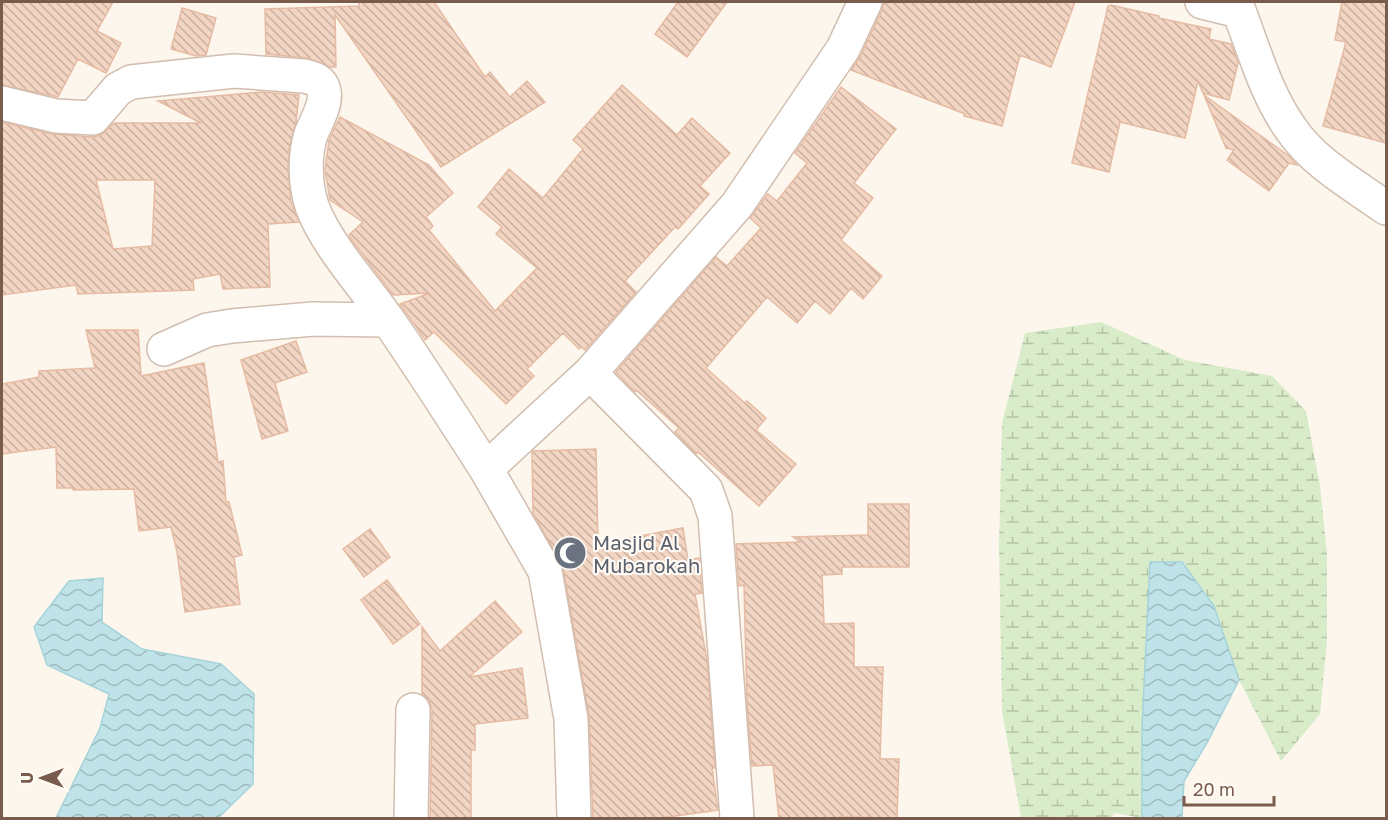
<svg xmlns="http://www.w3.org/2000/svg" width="1388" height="820" font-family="'Golos Text',sans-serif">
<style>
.wetland{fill:url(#wetland-marsh)}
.water{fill:url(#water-waves);stroke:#a5d3da;stroke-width:1.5}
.building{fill:url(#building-back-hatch);stroke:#e6bba3;stroke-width:1.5;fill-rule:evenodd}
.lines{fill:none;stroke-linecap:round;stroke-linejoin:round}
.street-casing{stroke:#d1beb0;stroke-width:36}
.street{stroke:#fff;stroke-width:33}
.labels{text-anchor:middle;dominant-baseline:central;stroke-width:4.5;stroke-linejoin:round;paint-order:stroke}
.worship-label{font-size:20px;fill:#5b616d;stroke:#fffaf3;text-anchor:start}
</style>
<defs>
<pattern id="wetland-marsh" width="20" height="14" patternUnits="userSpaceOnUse" patternTransform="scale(1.5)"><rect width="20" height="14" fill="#d8ecc9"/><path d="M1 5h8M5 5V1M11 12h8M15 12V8" fill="none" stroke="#b4c2a5"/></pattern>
<pattern id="water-waves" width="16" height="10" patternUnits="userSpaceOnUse" patternTransform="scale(1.5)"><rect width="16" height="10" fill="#bfe3e8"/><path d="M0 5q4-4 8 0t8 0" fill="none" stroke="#a0bbbe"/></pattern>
<pattern id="building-back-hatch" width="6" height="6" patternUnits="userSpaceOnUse" patternTransform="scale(1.5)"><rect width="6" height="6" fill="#f3d5c3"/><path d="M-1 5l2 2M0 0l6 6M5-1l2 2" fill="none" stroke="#cab0a1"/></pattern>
</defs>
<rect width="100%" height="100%" fill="#fdf6ec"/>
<path class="wetland" d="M1101,322L1185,360L1272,376L1306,411L1320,486L1327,554V641L1320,714L1281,761L1239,680L1214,606L1151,562L1142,728V818L1115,813L1111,818H1021L1002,711L999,546L1002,423L1025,333Z"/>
<path class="water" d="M1150,562H1182L1214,606L1239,680L1207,743L1184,781L1182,818H1142V728Z
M103,578L102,622L142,649L221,664L254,694L253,784L218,818H56L100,728L109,694L47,665L34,627L69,581Z"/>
<path class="building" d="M2,2H113L97,31L121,43L106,73L78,59L58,97L2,85Z
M359,2H434L485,77L490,72L510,97L527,81L545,102L441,167L335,15L336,67H330L308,58L266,54L265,9L359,6Z
M678,2H727L687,57L655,34Z
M884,2H1075L1051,67L1020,55L1002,126L964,116L965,114L851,70L860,57L882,10Z
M1342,2H1386V143L1323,126L1346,42L1335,40Z
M1111,5L1159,16V18L1211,29L1209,39L1231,44L1238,63L1229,100L1203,93L1198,81L1185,138L1120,122L1109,172L1072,163L1108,6Z
M182,8L216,18L206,55L196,56L171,49Z
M622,85L677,135L692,118L730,153L700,186L709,194L678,229L675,227L625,281L636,292L585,350L581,347L579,349L563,333L527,369L534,376L506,404L434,332L425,340L400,304L430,293L393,295L351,239L349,235L363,222L330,200L325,170L329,140L340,117L429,165L453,193L426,217L433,226L429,230L495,311L537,268L496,234L502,227L478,207L509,169L543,198L583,149L573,140Z
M841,87L896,129L854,183L873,198L841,240L882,276L863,299L851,288L830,314L815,301L797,323L767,297L706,368L745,403L747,401L766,418L756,430L796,464L759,506L698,452L696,454L675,432L679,428L636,390L635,392L616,372L716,257L727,266L761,228L750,218L768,194L777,201L807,163L795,153Z
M262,92L299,95L296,122L289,149L288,170L291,202L299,222L268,224L270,287L223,289L220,274L193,279L194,290L78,294L76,285L2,295V122L52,134L93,137L101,135L114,123H201L158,101ZM96,180H155L152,246L113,249Z
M1204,95L1289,156L1297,165L1289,163L1269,191L1227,160L1234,150L1226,148Z
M86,330H138L141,376L204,363L218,462L223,461L226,502H229L242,555L234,557L240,604L185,612L177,552L171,527L139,531L134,489L73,490V488H57L56,447L2,454V384L39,377V371L95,368Z
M296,341L307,372L275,383L288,431L262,439L241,360Z
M596,449L598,544L683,528L688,560L699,558L702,593L695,594L707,660L715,768H712L718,810L654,819H593L589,716L563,567L533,513L532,452L533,451Z
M868,504H909V567H842V574L822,575L824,624L854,623V667H883L880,759H899L897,818L840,817V819H779L773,765L752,766L747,703L744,585L739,586L736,544L800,542L793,537L868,535Z
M370,529L390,557L364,577L343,549Z
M387,580L420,624L393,644L361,600Z
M495,601L522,632L469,677L522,668L528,718L475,724V750H471V819H430L432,710L429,700L422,694V627L440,651Z"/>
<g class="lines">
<g class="street-casing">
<path id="street" d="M1202,2L1239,11C1254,50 1266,94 1291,129C1314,163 1354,185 1386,208
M2,103L56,116L93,118L118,89L131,82L234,71L304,76C313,78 322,80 324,91C327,104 316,122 311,134C304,156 305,185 312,206C325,243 365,287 388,320C422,369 454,419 486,469
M164,349L207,330L232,326L313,319L388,320
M590,373L706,490L715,516L737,818
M411,818L413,710
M574,818L571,719L545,571L486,469L590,373L737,205L843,49L865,2"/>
</g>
<use href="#street" class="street"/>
</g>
<defs>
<g id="mosque-disc" transform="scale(1.725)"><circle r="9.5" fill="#6b7280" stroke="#fffaf3"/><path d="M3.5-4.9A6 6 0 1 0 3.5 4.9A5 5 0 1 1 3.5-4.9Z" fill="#fff"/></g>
</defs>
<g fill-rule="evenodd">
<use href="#mosque-disc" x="570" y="553"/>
</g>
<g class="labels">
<g class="worship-label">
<text x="593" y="542">Masjid Al<tspan x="593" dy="23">Mubarokah</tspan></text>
</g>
</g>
<rect width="1388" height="820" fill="none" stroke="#7a5c4d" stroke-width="6"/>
<g transform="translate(42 778) rotate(270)" stroke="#fffaf3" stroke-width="4.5" paint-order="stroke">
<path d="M0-4.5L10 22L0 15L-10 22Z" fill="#7a5c4d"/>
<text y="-9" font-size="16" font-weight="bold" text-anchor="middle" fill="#7a5c4d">U</text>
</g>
<path d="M1184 796v9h90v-9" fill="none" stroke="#7a5c4d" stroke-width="3"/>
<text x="1193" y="796" font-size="18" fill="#7a5c4d" stroke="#fffaf3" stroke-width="4.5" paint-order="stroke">20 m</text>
</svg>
